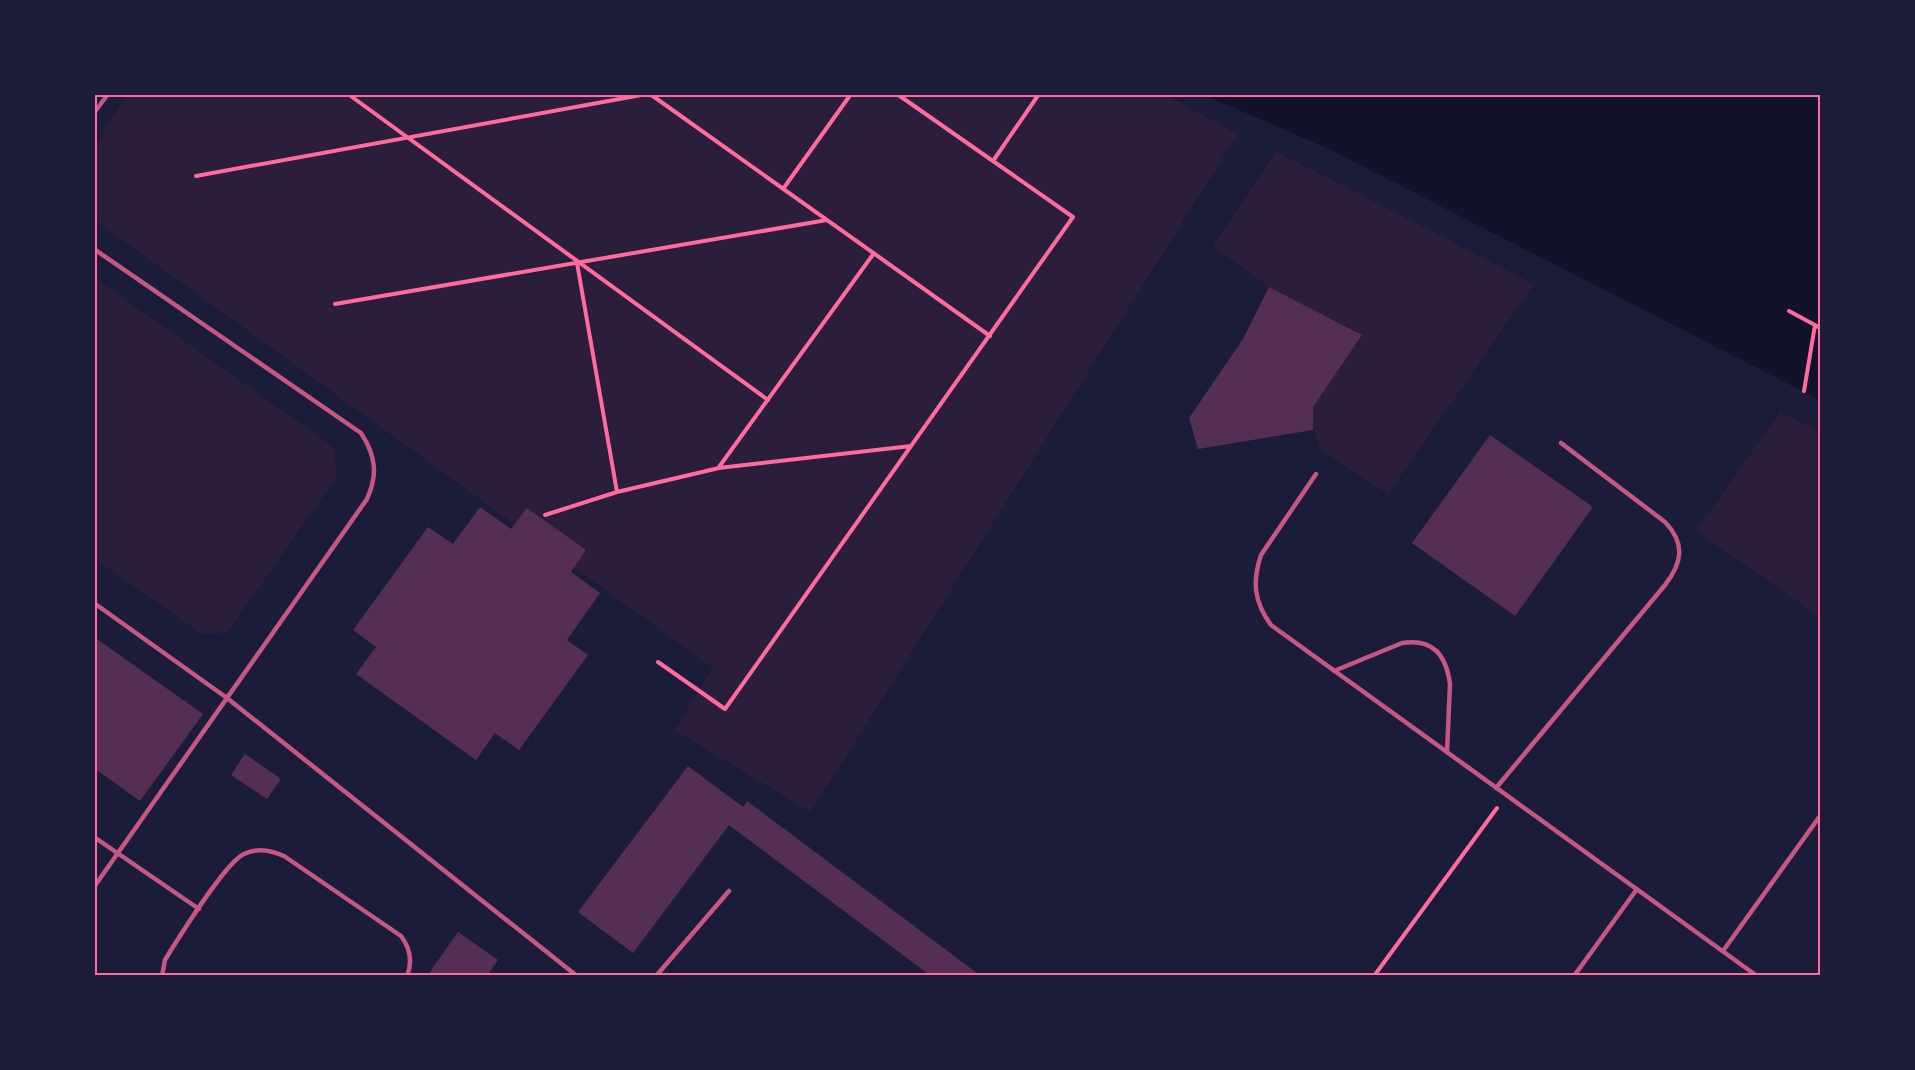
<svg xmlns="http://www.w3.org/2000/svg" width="1915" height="1070" font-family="Poppins,sans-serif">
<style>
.green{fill:#2a1e3b}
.water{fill:#12122b}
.building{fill:#542f53}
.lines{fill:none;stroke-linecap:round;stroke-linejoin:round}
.path{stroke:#ff6b9d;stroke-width:4}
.service{stroke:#c65784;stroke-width:4.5}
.neatline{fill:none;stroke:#ff6b9d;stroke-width:2}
</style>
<rect width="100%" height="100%" fill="#1b1b3a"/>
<path class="green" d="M1164,94L1238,134L811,812L674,730L713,668L95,220V146L127,95Z
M1276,151L1534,284L1388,494L1322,451L1313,430V407L1362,335L1269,287L1213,246Z
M95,278L335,448L336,478L227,633L202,634L95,559Z
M1780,412L1820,431V617L1696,531Z"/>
<path class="water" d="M1205,95H1820V400L1329,149Z"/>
<path class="building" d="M1269,287L1362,335L1313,407V430L1198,449L1189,418L1243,339Z
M1490,435L1593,507L1515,616L1412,543Z
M480,507L511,529L527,508L586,550L571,572L600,593L567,640L588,655L519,750L495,733L476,760L356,674L376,647L353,630L428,527L453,544Z
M94,637L203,714L140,801L94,768Z
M245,754L281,779L267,799L231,775Z
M688,766L743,807L747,801L981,976H931L729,825L633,953L578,912Z
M458,932L498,960L487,976H427Z"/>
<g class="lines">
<path class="path" d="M348,94L768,400
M650,94L990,336
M993,161L1039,94
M196,176L647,94
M783,189L851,94
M577,263L617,492
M335,304L827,220
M1789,311L1815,325
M1804,391L1815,325L1820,328
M719,467L874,253
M545,515L617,492L719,468L911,446
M658,662L725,709L1073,217L897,94
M1374,976L1497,808"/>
<path class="service" d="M94,113L108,94
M94,249L361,433C376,456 378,475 367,499L94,887
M1316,474L1261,555C1252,582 1254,602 1271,625L1757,976
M94,603L227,698L577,976
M1334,671L1402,643C1433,638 1446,655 1450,684L1447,752
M1496,788L1665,585C1682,563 1686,544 1665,522L1561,443
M94,837L199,909
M1723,951L1820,816
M162,976L165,960L171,950C184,930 226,862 244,854C258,847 271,850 284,856L401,936C410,948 413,961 407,976
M656,976L729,891
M1574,976L1637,889"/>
</g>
<rect width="1915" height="1070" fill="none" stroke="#1b1b3a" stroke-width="192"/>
<rect x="96" y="96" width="1723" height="878" class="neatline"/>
</svg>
